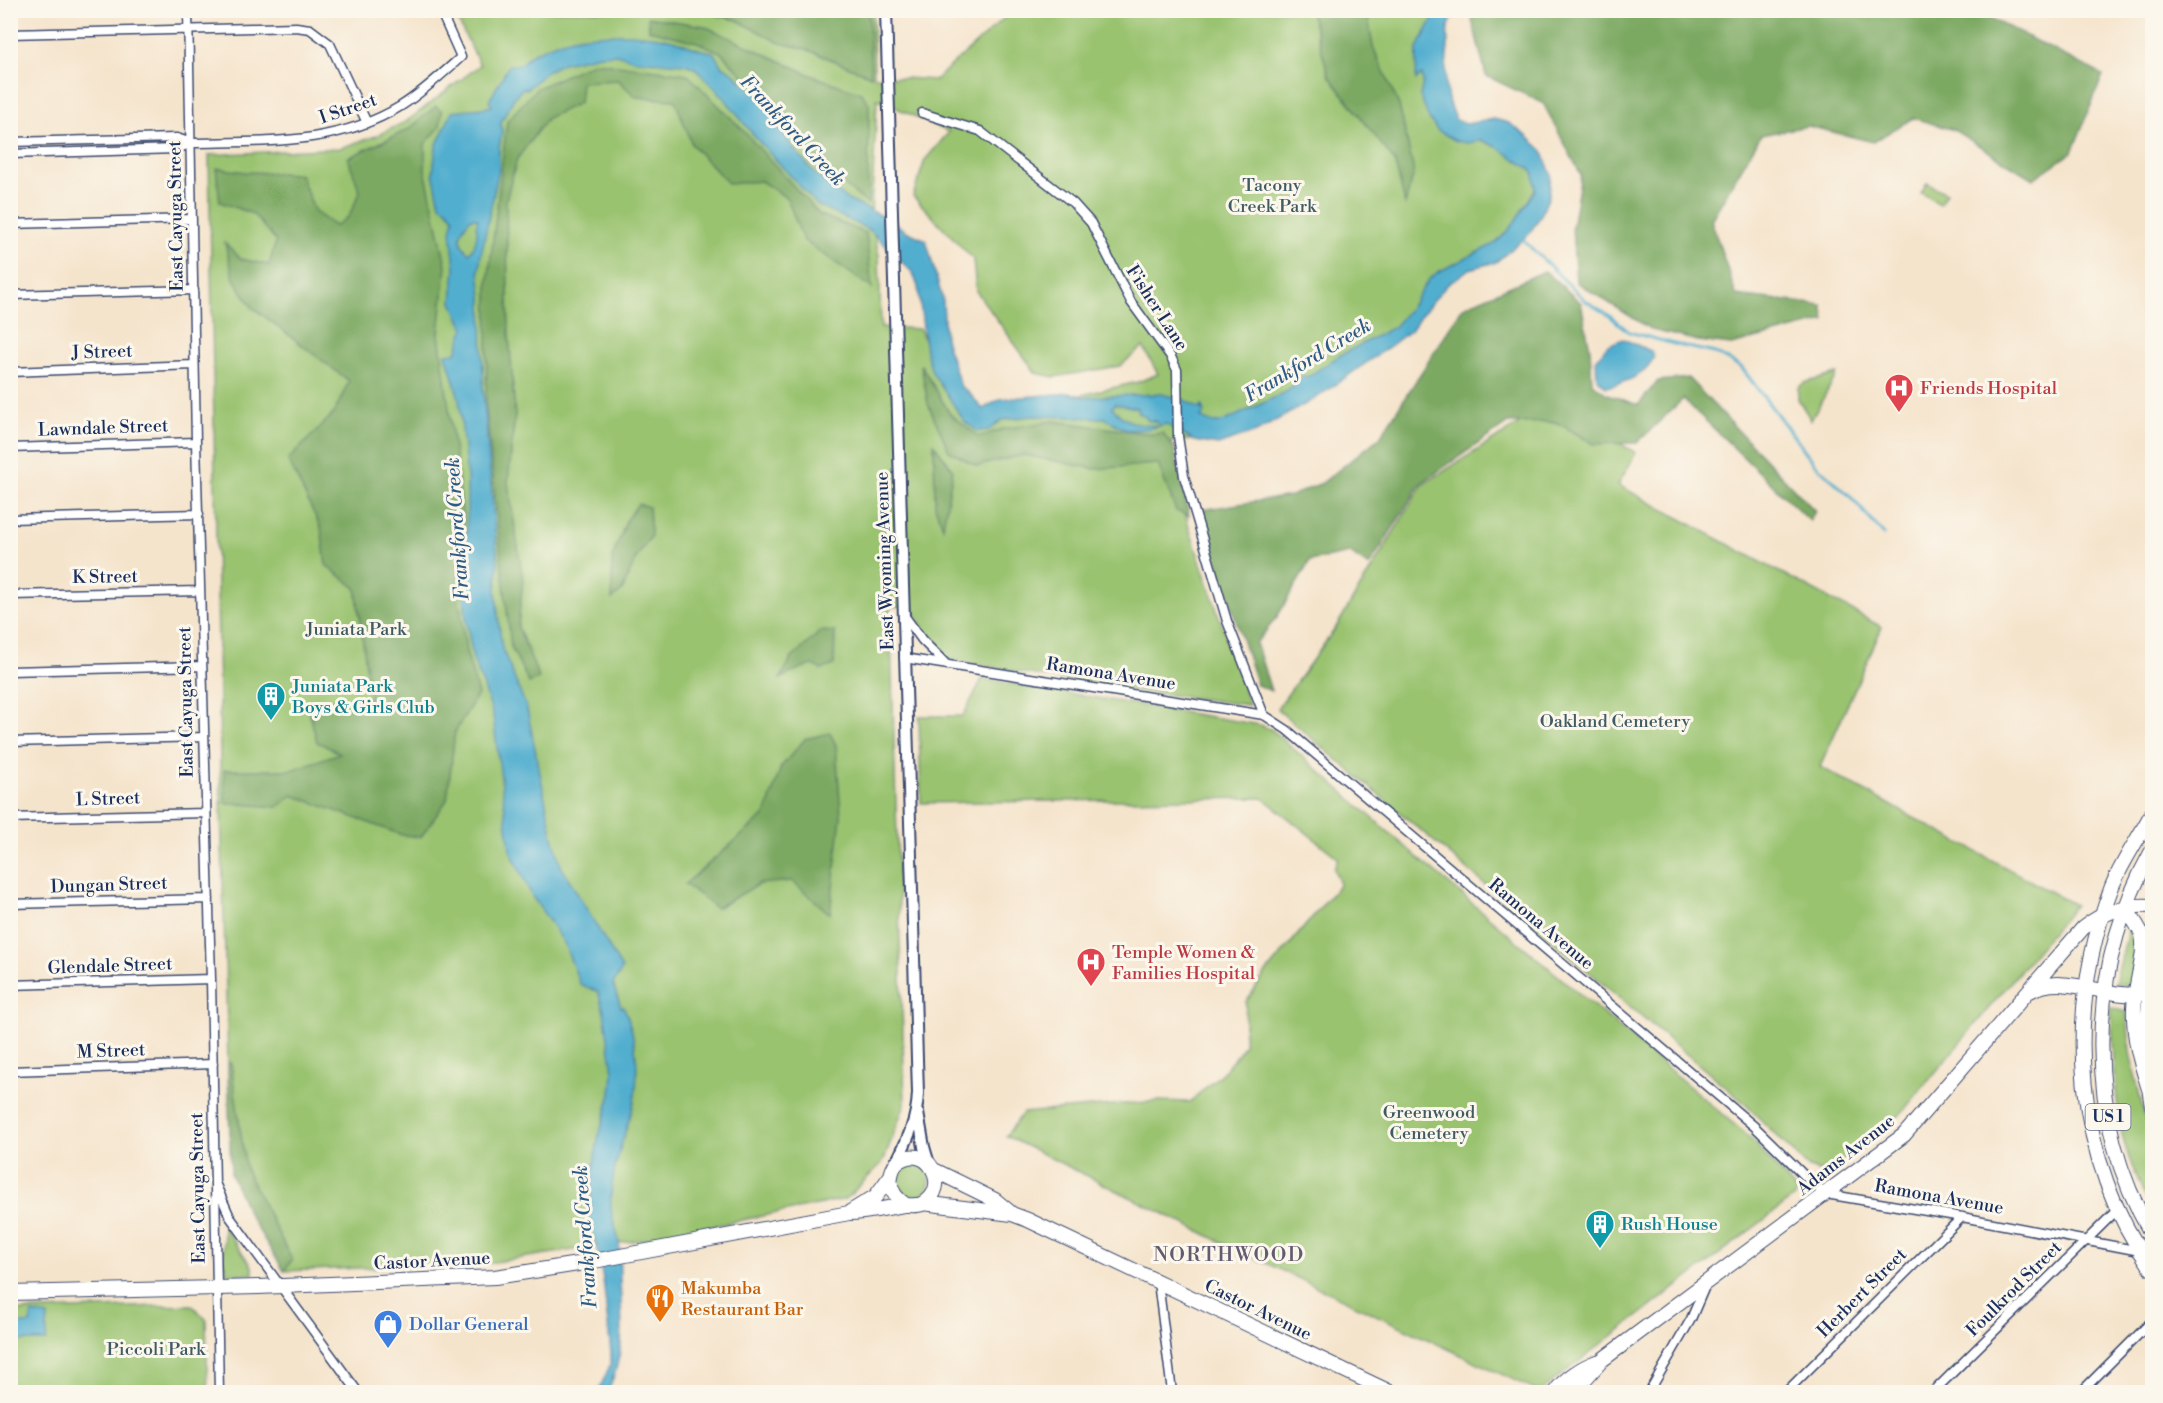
<svg xmlns="http://www.w3.org/2000/svg" width="2163" height="1403" font-family="'Libre Bodoni',serif">
<style>
.green{fill:#9ac36f;stroke:#5a7966;stroke-width:1.5;fill-rule:evenodd}
.forest{fill:#7ba962;stroke:#4b6c60;stroke-width:1.5}
.water{fill:#51aecf;stroke:#366e96;stroke-width:1.5;fill-rule:evenodd}
.lines{fill:none;stroke-linecap:round;stroke-linejoin:round}
.stream{stroke:#51aecf;stroke-width:3}
.minor-casing{stroke:#3c4a6e;stroke-width:11}
.tertiary-casing{stroke:#3c4a6e;stroke-width:14}
.primary-casing{stroke:#3c4a6e;stroke-width:16}
.trunk-casing{stroke:#3c4a6e;stroke-width:16}
.minor{stroke:#fff;stroke-width:8}
.tertiary{stroke:#fff;stroke-width:10}
.primary{stroke:#fff;stroke-width:14}
.trunk{stroke:#fff;stroke-width:14}
.labels{text-anchor:middle;dominant-baseline:central;stroke-width:6;stroke-linejoin:round;paint-order:stroke}
.shield{fill:#fbf7ec;stroke:#5e6b89;stroke-width:1.5}
.shield-label{font-size:16px;font-weight:bold;fill:#1b2f5e}
.street-label{font-size:18px;fill:#1b2f5e;stroke:#fbf7ec}
.park-label{font-size:18px;fill:#415b63;stroke:#fbf7ec}
.health-label{font-size:18px;fill:#be3a42;stroke:#fbf7ec;text-anchor:start}
.culture-label{font-size:18px;fill:#0d838f;stroke:#fbf7ec;text-anchor:start}
.food-label{font-size:18px;fill:#c56008;stroke:#fbf7ec;text-anchor:start}
.shop-label{font-size:18px;fill:#366cbe;stroke:#fbf7ec;text-anchor:start}
.water-label{font-size:20px;font-style:italic;fill:#2e5b86;stroke:#fbf7ec}
.neighbourhood-label{font-size:20px;letter-spacing:1.5px;fill:#635b70;stroke:#fbf7ec}
</style>
<rect width="100%" height="100%" fill="#fbf7ec"/>
<filter id="ink" filterUnits="userSpaceOnUse"><feTurbulence type="fractalNoise" baseFrequency=".0167" numOctaves="2"/><feDisplacementMap in="SourceGraphic" scale="12" xChannelSelector="R" yChannelSelector="G"/><feConvolveMatrix kernelMatrix="1 2 1 2 8 2 1 2 1" color-interpolation-filters="sRGB"/></filter>
<filter id="wash" filterUnits="userSpaceOnUse"><feTurbulence type="fractalNoise" baseFrequency=".008" numOctaves="4" result="noise"/><feDisplacementMap in="SourceGraphic" scale="24" xChannelSelector="R" yChannelSelector="G"/><feGaussianBlur stdDeviation="1.35" result="paint"/><feColorMatrix in="noise" values="0 0 0 0 0 0 0 0 0 0 0 0 0 0 0 0 0 1.4 0 .05"/><feComposite in="paint" operator="in"/></filter>
<g filter="url(#wash)">
<rect width="100%" height="100%" fill="#f5e4cc"/>
<path class="green" d="M1447,10L1436,48L1451,134L1526,142L1545,177L1532,223L1453,273L1410,326L1215,438L1169,442L1189,528L1249,705L1086,684L946,659L931,645L912,607L890,606L905,1104L883,1162L846,1199L653,1238L488,1263L284,1271L231,1174L221,809L209,155L340,148L376,136L407,121L480,65L453,11H873L874,76L935,80L1012,11ZM877,99L949,132L925,160L913,196L973,259L976,291L1036,373L1054,377L1120,366L1143,347L1158,374L1138,382L984,417L933,362L920,329L881,327L879,256L871,216Z
M1927,183L1946,193L1940,204L1921,193Z
M1837,374L1811,420L1798,399V388L1804,383Z
M1552,403L1636,453L1618,485L1882,627L1820,767L2075,905L1888,1129L1832,1170L1818,1171L1809,1168L1742,1101L1277,709L1335,629L1422,485Z
M982,679L1260,725L1272,730L1416,856L1748,1136L1799,1193L1539,1392L1217,1240L1006,1136L1023,1113L1158,1101L1190,1102L1225,1070L1237,1055L1244,1045L1246,1002L1265,974L1340,884L1334,869L1338,858L1263,798L921,803L919,716H963Z
M2130,923L2139,935L2132,985L2115,984Z
M2111,1008L2127,1012L2130,1053L2152,1149V1212C2141,1187 2128,1161 2122,1134C2114,1093 2114,1050 2111,1008Z
M896 1180a17 17 0 1 1 34 0a17 17 0 1 1-34 0Z
M224,1227L253,1268V1274H231L226,1273V1265H223Z
M192,1305L206,1319L208,1392H11L10,1311Z"/>
<path class="forest" d="M1474,10L1977,11L2103,75L2072,152L2033,179L1954,130L1913,118L1873,142L1808,126L1761,135L1711,220L1736,295L1822,305L1825,321L1731,345L1698,341L1652,330L1576,282L1572,227L1581,175L1543,103L1486,76L1472,20Z
M699,11H866L869,13L871,76L806,49L780,43L737,20Z
M1310,11H1367L1373,47L1399,105L1414,172L1405,204L1395,162L1329,76Z
M648,17L704,26L813,76L861,93L869,103L868,204L830,174L769,102L720,52L697,42L649,30Z
M595,62L687,74L739,126L820,215L866,233L872,288L803,240L787,198L761,181L729,184L692,145L675,100L636,97L618,80L581,82L579,103L547,118L517,159L506,200L509,334L515,415L508,482L523,580L518,627L539,678L529,683L511,647L501,557L486,408L488,283L507,121L537,88Z
M436,106L442,111L440,127L425,144V170L446,265L439,334L464,522L457,586L466,651L478,694L455,732L447,800L421,837L402,835L292,795L278,807L225,803L224,770H291L340,753L317,742L307,703L370,698L356,588L326,565L321,528L288,460L334,413L349,381L252,307L234,279L225,243L241,259L269,265L276,241L253,214L220,202L216,168L246,172L300,174L315,212L335,226L349,216L360,192L348,158L409,129Z
M1545,271L1581,303L1590,349L1592,383L1607,394L1638,405L1658,381L1688,378L1815,511L1810,521L1683,399L1637,443L1594,444L1556,422L1508,423L1420,484L1369,566L1350,553L1310,561L1277,617L1256,643L1271,691L1257,685L1200,510L1291,496L1322,483L1380,437L1463,307Z
M921,365L950,414L979,437L1003,429L1053,421L1153,434L1163,433L1174,448L1189,516L1176,511L1158,464L1095,469L1024,455L977,466L949,451L928,404Z
M934,444L953,470L943,527L935,506Z
M638,504L649,507L651,536L635,560L622,591L612,599V558L627,519Z
M821,631L835,632L834,665L821,670L814,665L801,668L780,679L791,659Z
M830,733L836,745L841,816L830,914L792,881L759,884L716,908L685,884L765,815L781,767L805,739Z
M228,1063H231L246,1170L292,1260L284,1271L249,1215L231,1174Z"/>
<path class="water" d="M1437,11H1456C1454,16 1450,22 1448,28C1447,34 1448,41 1448,47C1445,73 1443,97 1456,120L1466,124L1494,119L1509,123L1527,136L1542,150L1551,174L1549,196L1541,215L1529,234L1496,262L1469,269L1446,286L1421,315L1412,329L1393,344L1316,398L1256,432L1218,445L1194,441L1166,424L1148,429L1126,430L1105,418L1031,416L1002,420L989,430L977,431L964,421L932,372L926,352L918,287L913,273L870,230L817,205L754,136L722,95L695,68L685,64L635,60L616,54L600,55L563,63L547,71L527,89L523,88L514,98L501,122L502,132L499,148V169L481,255L479,272L482,296L483,389L498,564L496,591L499,624L502,648L527,709L552,833L561,866L622,969L613,984L621,1007H624C637,1039 641,1076 632,1110C623,1142 609,1174 611,1208C612,1220 618,1232 619,1244C621,1256 619,1268 620,1280C622,1326 626,1348 608,1392H598L611,1363V1353L603,1279L590,1216L594,1162L598,1139L611,1094L613,1072L604,1012L598,992L580,984L563,941L532,896L510,850L493,715L483,684L473,659L466,619L464,590L467,552V478L459,399L446,354L456,353L464,329L452,302L455,268L451,231L454,218L447,209L440,205L433,173L436,146L452,112C466,107 478,111 492,106L489,101L509,65C525,67 522,60 532,54C549,45 566,38 585,36C612,33 642,33 669,39C685,43 698,51 713,52L721,65L735,74L744,84L759,96L793,148L817,176L848,200L887,218L906,231L926,240L943,301L945,339L961,387C970,391 975,402 983,409L1000,399L1069,393L1085,397L1161,394L1184,400L1200,409L1202,405L1204,413L1201,418L1213,423L1225,421L1261,404L1288,391L1299,378L1309,376L1339,356L1394,327L1410,308L1429,279L1438,272L1496,243L1511,227L1523,209L1535,190L1534,174L1530,169L1497,147L1481,140L1468,143L1456,141L1437,130L1429,119L1420,96L1423,82L1422,75L1416,80L1417,49ZM471,218H476L478,220L476,226C479,234 475,247 469,253C455,241 460,230 471,218ZM1115,404L1137,408L1138,413L1146,417L1147,420L1158,422L1159,425C1141,427 1123,422 1112,407Z
M1623,339L1651,351L1654,357C1644,377 1626,382 1606,387L1597,378L1596,360L1608,345Z
M32,1313L48,1316L46,1341H14V1324H30Z"/>
<g class="lines">
<path class="stream" d="M1520,237L1586,301L1610,316L1629,332L1678,345L1715,353L1741,367L1815,464L1849,495L1884,535"/>
</g>
</g>
<g filter="url(#ink)">
<g class="lines">
<g class="minor-casing">
<path id="minor" d="M188,10L196,442L211,979L219,1392
M10,34L296,27L310,29L330,44L367,123
M922,113L980,131L1073,203L1091,223L1131,302L1171,357L1177,370L1178,436L1184,476L1227,621L1264,715
M10,142L177,138L191,143
M10,154L177,149L191,143C264,141 336,146 401,106C423,92 442,74 461,57L440,10
M10,224L192,219
M10,295L194,290
M10,372L194,365
M10,448L196,442
M10,519L199,514
M10,595L200,591
M904,615L922,640L946,664
M904,658L1264,715L1287,730L1755,1127L1815,1186L1826,1194L1962,1217L2140,1251
M10,671L202,666
M10,742L203,737
M10,818L205,813
M10,904L209,899
M10,985L211,979
M10,1071L213,1064
M216,1185L230,1217L358,1392
M1158,1282L1172,1392
M1649,1392L1691,1319L1706,1284
M1786,1392L1962,1217
M1933,1392L2118,1209
M2081,1392L2152,1321"/>
</g>
<g class="tertiary-casing">
<path id="tertiary" d="M886,10L918,1093C917,1120 908,1139 896,1163
M918,1113L924,1147L929,1164"/>
</g>
<g class="primary-casing">
<path id="primary" d="M2030,991C2067,970 2114,1005 2152,991
M934,1170L995,1200L1012,1214
M923,1203L1012,1214L1028,1220L1390,1392
M850,1212L876,1196L890,1177
M10,1293L259,1287L495,1277L578,1264L849,1213C868,1213 885,1208 904,1205C910,1205 917,1206 922,1204C953,1189 928,1139 896,1163C886,1180 890,1195 906,1205
M1555,1392C1564,1379 1582,1367 1597,1362
M1568,1392L1585,1379L1602,1360L1904,1135L2083,928C2103,912 2126,904 2152,906"/>
</g>
<g class="trunk-casing">
<path id="trunk" d="M2152,813C2139,838 2121,863 2111,889C2064,1015 2074,1158 2152,1269
M2152,851C2086,969 2083,1117 2152,1235
M2125,908C2131,916 2138,925 2142,935C2147,953 2134,987 2134,1008C2133,1037 2140,1061 2149,1089
M2152,980C2145,1022 2144,1064 2152,1106"/>
</g>
<use href="#minor" class="minor"/>
<use href="#tertiary" class="tertiary"/>
<use href="#primary" class="primary"/>
<use href="#trunk" class="trunk"/>
</g>
</g>
<defs>
<g id="hospital-pin" transform="scale(1.5)"><path d="M0 17L-7.5 6A9.5 9.5 0 1 1 7.5 6Z" fill="#e0444e" stroke="#fbf7ec"/><path d="M-5-5h3v3.5h4V-5h3V5h-3V1.5h-4V5h-3Z" fill="#fff"/></g>
<g id="building-pin" transform="scale(1.5)"><path d="M0 17L-7.5 6A9.5 9.5 0 1 1 7.5 6Z" fill="#0f9aa8" stroke="#fbf7ec"/><path d="M-4-6H4V6H1V3H-1V6H-4ZM-2.5-4.3h1.7v1.8h-1.7ZM.8-4.3h1.7v1.8H.8ZM-2.5-1h1.7V.8h-1.7ZM.8-1h1.7V.8H.8Z" fill="#fff"/></g>
<g id="restaurant-pin" transform="scale(1.5)"><path d="M0 17L-7.5 6A9.5 9.5 0 1 1 7.5 6Z" fill="#e8710a" stroke="#fbf7ec"/><path d="M-5-6h1v4h1v-4h1v4h1v-4h1v5L-1.5 .5V6h-2V.5L-5-1ZM5-6V6H3V1.5H1.5Q1.5-4 5-6Z" fill="#fff"/></g>
<g id="shop-pin" transform="scale(1.5)"><path d="M0 17L-7.5 6A9.5 9.5 0 1 1 7.5 6Z" fill="#3f7fe0" stroke="#fbf7ec"/><path d="M-5-2.5h2.3a2.7 3.5 0 0 1 5.4 0H5L5.5 6h-11ZM-1.5-2.5h3a1.5 2.3 0 0 0-3 0Z" fill="#fff"/></g>
</defs>
<g fill-rule="evenodd">
<use href="#hospital-pin" x="1899" y="388"/>
<use href="#building-pin" x="271" y="696"/>
<use href="#hospital-pin" x="1091" y="962"/>
<use href="#building-pin" x="1600" y="1224"/>
<use href="#restaurant-pin" x="660" y="1298"/>
<use href="#shop-pin" x="388" y="1324"/>
</g>
<g class="labels">
<rect class="shield" x="2085.5" y="1104" width="45" height="26" rx="4.5"/>
<g class="shield-label">
<text x="2108" y="1117">US 1</text>
</g>
<g class="street-label">
<text transform="translate(348 109) rotate(-19)">I Street</text>
<text transform="translate(176 216) rotate(-91)">East Cayuga Street</text>
<text transform="translate(1157 308) rotate(57)">Fisher Lane</text>
<text transform="translate(102 352) rotate(-2)">J Street</text>
<text transform="translate(103 428) rotate(-2)">Lawndale Street</text>
<text transform="translate(885 561) rotate(-92)">East Wyoming Avenue</text>
<text transform="translate(105 577) rotate(-1)">K Street</text>
<text transform="translate(1111 674) rotate(9)">Ramona Avenue</text>
<text transform="translate(186 702) rotate(-91)">East Cayuga Street</text>
<text transform="translate(108 799) rotate(-2)">L Street</text>
<text transform="translate(109 885) rotate(-2)">Dungan Street</text>
<text transform="translate(1541 924) rotate(40)">Ramona Avenue</text>
<text transform="translate(110 966) rotate(-2)">Glendale Street</text>
<text transform="translate(111 1051) rotate(-2)">M Street</text>
<text transform="translate(1846 1155) rotate(-38)">Adams Avenue</text>
<text transform="translate(198 1188) rotate(-91)">East Cayuga Street</text>
<text transform="translate(1939 1197) rotate(10)">Ramona Avenue</text>
<text transform="translate(432 1261) rotate(-3)">Castor Avenue</text>
<text transform="translate(2014 1289) rotate(-45)">Foulkrod Street</text>
<text transform="translate(1862 1293) rotate(-45)">Herbert Street</text>
<text transform="translate(1258 1310) rotate(26)">Castor Avenue</text>
</g>
<g class="park-label">
<text x="1272" y="185">Tacony<tspan x="1272" dy="21">Creek Park</tspan></text>
<text x="356" y="629">Juniata Park</text>
<text x="1615" y="721">Oakland Cemetery</text>
<text x="1429" y="1112">Greenwood<tspan x="1429" dy="21">Cemetery</tspan></text>
<text x="156" y="1349">Piccoli Park</text>
</g>
<g class="health-label">
<text x="1920" y="388">Friends Hospital</text>
<text x="1112" y="952">Temple Women &amp;<tspan x="1112" dy="21">Families Hospital</tspan></text>
</g>
<g class="culture-label">
<text x="292" y="686">Juniata Park<tspan x="292" dy="21">Boys &amp; Girls Club</tspan></text>
<text x="1621" y="1224">Rush House</text>
</g>
<g class="food-label">
<text x="681" y="1288">Makumba<tspan x="681" dy="21">Restaurant Bar</tspan></text>
</g>
<g class="shop-label">
<text x="409" y="1324">Dollar General</text>
</g>
<g class="water-label">
<text transform="translate(792 131) rotate(47)">Frankford Creek</text>
<text transform="translate(1308 361) rotate(-31)">Frankford Creek</text>
<text transform="translate(458 529) rotate(-94)">Frankford Creek</text>
<text transform="translate(586 1237) rotate(-94)">Frankford Creek</text>
</g>
<g class="neighbourhood-label">
<text x="1229" y="1255">NORTHWOOD</text>
</g>
</g>
<rect width="2163" height="1403" fill="none" stroke="#fbf7ec" stroke-width="36"/>
</svg>
